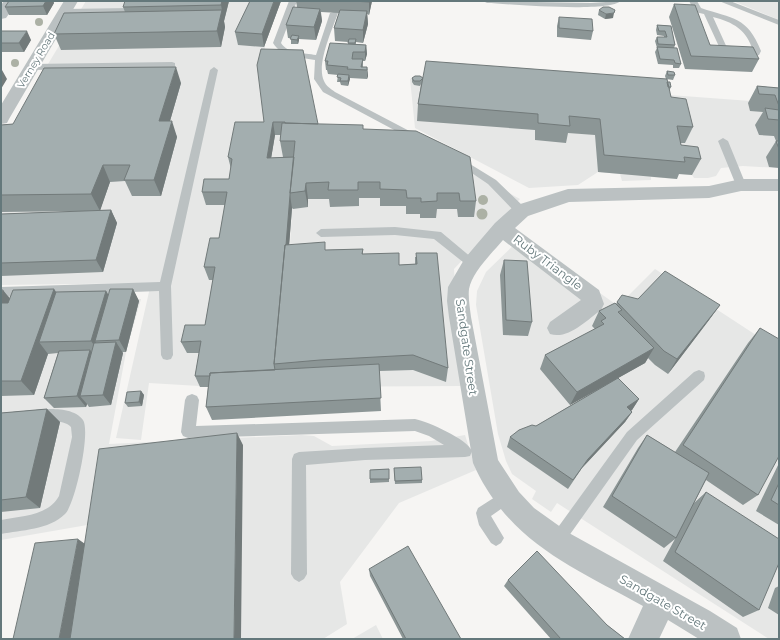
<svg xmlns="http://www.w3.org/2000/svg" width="780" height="640" font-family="Montserrat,sans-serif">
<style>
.built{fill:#e6e7e6}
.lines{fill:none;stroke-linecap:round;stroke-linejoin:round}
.lane{fill:#bbc1c2;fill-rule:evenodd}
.street{fill:#bbc1c2;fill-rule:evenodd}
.tree{fill:#acb1a5}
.wall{fill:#8c9696;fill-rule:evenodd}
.shaded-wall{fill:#727a7a}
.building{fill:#a3aeaf;stroke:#727a7a}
.labels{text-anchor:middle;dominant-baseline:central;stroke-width:4;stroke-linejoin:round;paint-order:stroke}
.far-street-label{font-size:10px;fill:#64787b;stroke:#fff}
.street-label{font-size:12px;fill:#64787b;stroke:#fff}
</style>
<rect width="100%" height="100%" fill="#f6f5f3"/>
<path class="built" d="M86,1H281L265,44L264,62L315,115L279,139L290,175L216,387L149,383L141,440L116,438L151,283L1,285V149L42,74Z
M733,1H779V20L772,17Z
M415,76L779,103V168L743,166L721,168L716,176L708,178H694L692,175L676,174L677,179L651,177V180L622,181L620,174L598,172L578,185L529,188L415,128L410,79Z
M395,132L520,199L454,269L461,386L282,387L294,174Z
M522,237L618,306L655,269L779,350V639H769L557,503L551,512L532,499L536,491L512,474L506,461L498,434L476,305L477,291L486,272Z
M141,299L126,352L109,444L301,435L314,436L332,446L431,441L465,435L476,470L399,503L340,582L347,624L323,639H74L93,524L1,540V303Z
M376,625L383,639H352Z"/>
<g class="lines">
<path class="lane" d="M289,1H297L281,43C288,54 304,53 316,55L330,13L337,11L338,13C332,30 316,65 324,81C326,86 331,89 335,92L417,135V139H411L323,92L314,79L315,60C298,57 283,58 273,43Z
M483,1L591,3L621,1C607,13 510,4 487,3Z
M689,1H697L701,8C733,19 747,16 761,51L759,55L740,58L722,53L704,14L695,12ZM713,17C733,22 747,30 753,51L740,53L728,50Z
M719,1H730L779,20V25Z
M130,8L134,10L133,12L65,13L61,11L65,9Z
M172,62L175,63V67L32,70L28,67L32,64Z
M214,67L218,70L171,286L173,355L171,359L167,360L163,359L161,355L159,291L1,297V287L160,282L210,70Z
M723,138L728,141L746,185L745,187L741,188L736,185L718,141Z
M457,156L496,180L525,208L526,211L525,214H517L488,184L454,161L452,159L454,157Z
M395,227L441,232L478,263L472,267L468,266L434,239L395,235L321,237L316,233L321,229Z
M699,370L704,372L705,376L704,380L637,440L561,547L556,550L551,547L548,542L551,537L627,432L694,372Z
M192,394L197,396L199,400L196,426L415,419C429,422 467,439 472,451L470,456L465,457L365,460L306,465L307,574L304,579L299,582L294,579L291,574L292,459L294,454L299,452L365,448L444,445L429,436L415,431L188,438L183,436L181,432L185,400L187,396Z
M49,409C60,409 76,410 83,420C91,432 75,505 65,514C49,530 21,530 1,534V520C21,516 48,516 59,496L72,437L71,427C60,417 46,425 33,420L31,416L33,412Z
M506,490L511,492L513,497L511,502L491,516L504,538L501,543L496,546L491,543L479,525L476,513L478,508Z"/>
<path class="street" d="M4,1H18L6,18L1,19V5Z
M64,1H78L9,119L7,123L1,124V105Z
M741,179H779V191H741L709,198L569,202L528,216L515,228L599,290L604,304L601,310C587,320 568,340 550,334L547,328L550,322L581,300L503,240C493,252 472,272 469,289C468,298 470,308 471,317L498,460L519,492L534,508L569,533L710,611L737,628L741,639H699L668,620L659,639H628L643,606C572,567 508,542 473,463L449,317L447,301L448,287L465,258L495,223L514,206L568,189L709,186Z"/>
</g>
<g class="tree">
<circle cx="39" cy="22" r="4"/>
<circle cx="15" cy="63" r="4"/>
<circle cx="483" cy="200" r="5"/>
<circle cx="482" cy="214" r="5.5"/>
</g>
<path class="wall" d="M9,1H53L54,3L47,15H9L5,7Z
M229,1L224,21L225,27L221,47L61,50L54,34L125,12L123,7Z
M281,1L264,47L238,45L235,32Z
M296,1H372L369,15L367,14L368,24L363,43L356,42V44L366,45L367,54L365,61H363V67H367L368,76L367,79L350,78L348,86L341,85L340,82H337L338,75L328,74L327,70H326L325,61L348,44V42L335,41L334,28L339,13L321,12L322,21L316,40L299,39V40L298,44H291V38H288L286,25L297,7Z
M674,4L710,45L759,59L752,72L685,69L669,17Z
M599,10L613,18L605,19L598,15Z
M559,17L593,31L591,40L557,37V26Z
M657,25L671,26L675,45L674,48L681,64L679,68H673V65L658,64L655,52L657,48L655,41L657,37H664V36L657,35L656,30Z
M1,31L31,40L24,52H1Z
M261,49L318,124L363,129L476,201L474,217H458L457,209H437L436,218H420V214H406V206H380V198H359V206L330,207L329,199H308V207L293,209L292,208L289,245L326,250L363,249V254L399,265L415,264V257H416V253L448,368L446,382L413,370L379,371L381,411L212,420L206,407L208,387H200L195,376L199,353H187L181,342L205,325L213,280H209L204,267L219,238L225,205H206L202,192L229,179L231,169L228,157L264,122ZM275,135H281L280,141L283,157L271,158Z
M667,71L675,75L673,80L666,79L665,76Z
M412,78L667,82L671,87L669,91L671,97L693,127L685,143H681V145L701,159L692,175L679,174L677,179L598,172L595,135L568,133L566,143L535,140V130L417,121L418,104L421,84L420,86L414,85L412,82Z
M181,83L170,121L177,137L161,196H132L125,181L110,182L100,210H111L117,223L103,272L1,276V214L86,211L1,212V125L13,124Z
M757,86L779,88V168L769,167L766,157L776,141L774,136L759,135L755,125L763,112L750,111L748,103Z
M504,260L532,322L528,336L503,335L500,275Z
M133,289L139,301L126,352H122L123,353L111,405L89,407L87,404L86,407L54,408L44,398L58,353L48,354L34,395L1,396V290L10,298L56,292L106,291L109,295Z
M638,299L720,305L709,320L668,374L655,365L648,358L645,363L618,378L639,399L632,410L631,411L632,412L625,422L582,468L568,489L507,447L510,437L536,426L602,387L570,405L540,369L545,355L595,329L592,326L599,311L616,304L617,302Z
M760,328L758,495L743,505L706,480L694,503L706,492L759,610L743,617L663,561L675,539L664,548L603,507L638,448L647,435L675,452L748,343Z
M141,391L144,395L142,406L128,407L125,403Z
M47,409L60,422L40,508L1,512V413Z
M779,463V525L756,511Z
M394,468L422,480V483L395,484Z
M389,469V482L370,483V470Z
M369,569L461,639H403L370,576Z
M508,580L607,625L625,639H551L504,586Z
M779,586V615L768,608L775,588Z"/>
<path class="shaded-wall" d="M46,1H53L54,3L47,15L43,6Z
M222,1H229L224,21L221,5Z
M274,1H281L264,47L262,34Z
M369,1H372L369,15Z
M320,9L322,21L316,40L314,27Z
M222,10L225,27L221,47L217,31Z
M367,11L368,24L363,43V30Z
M614,13L613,18L605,19L606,14Z
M27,31L31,40L24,52L19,43Z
M299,36V40L298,44L297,40Z
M366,45L367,54L365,61V52Z
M176,67L181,83L165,138L159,121Z
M367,67L368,76L367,79Z
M2,70L7,79L1,89V72Z
M349,75L350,79L348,86V81Z
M172,121L177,137L161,196L154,180Z
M273,122L275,135L269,171L267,158Z
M103,165L110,182L100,211L91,194Z
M306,183L308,199V207L305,191Z
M290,195L292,208L280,364H276Z
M111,210L117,223L103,272L96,260Z
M54,289L65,304L39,342L48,354L34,395L21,381Z
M133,289L139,301L126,352L119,340Z
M3,290L15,305L1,304V298Z
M106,291L113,303L95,341L100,348L99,352L91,341Z
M720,305L709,320L668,374L677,359Z
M116,342L123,353L111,405L103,395Z
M654,348L645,363L570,405L577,392Z
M90,350L98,361L80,396L87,404L86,407L77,396Z
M141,391L144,395L142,406L139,402Z
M639,399L632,410L620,418L627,407Z
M47,409L60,422L40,508L26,497Z
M632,412L625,422L582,468L568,489L588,459Z
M237,433L243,445L241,639H234Z
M78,539L88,546L71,639H59Z"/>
<path class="building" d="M9,1H46L43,6L5,7Z
M125,1H222L221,5L123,7Z
M250,1H274L262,34L235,32Z
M352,1H369V2Z
M674,4L695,5L710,45L753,47L759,59L691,56Z
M293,7L320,9L314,27L286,25Z
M603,7H609L615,10L614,13L606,14L599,10Z
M222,10L217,31L54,34L64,13Z
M340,10L367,11L363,30L334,28Z
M559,17L592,19L593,31L559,28Z
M657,25L671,26L675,45L658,44L657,37H667L665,31H659Z
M1,31H27L19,43H1Z
M292,35L299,36L297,40L290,39Z
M349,39H356L355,43H348Z
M330,43L366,45L365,52H353L352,59H363L361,67H367V70L347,69L348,67L327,65L328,61H325Z
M657,47L677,48L681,64L675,63L674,60L660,59Z
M261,49L303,50L318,124L285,123V122H273L267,158L294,157L290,193V195L286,245H285L274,364L275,370L210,373V376H195L201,341L181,342L185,325H205L215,267H204L210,238H219L227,192H202L204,179H229L232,159L228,157L235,122H264L257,65Z
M426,61L667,79L671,97L686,99L693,127L677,126L681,145L698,147L701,159L684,157L685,162L604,155L600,119L569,116L570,126L538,123V114L418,104Z
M176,67L159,121H172L154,180H124L130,165H103L91,194L1,195V125L13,124L44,68Z
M667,71L674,72L675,75H668Z
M338,74L349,75L348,81H340L341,78L337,77Z
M415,76H420L423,78L420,81H414L412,78Z
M667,82H670L671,87H668Z
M757,86L779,88V106L775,95L759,94Z
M765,108L779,110V120L768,119Z
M282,123L363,125V129L416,131L470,157L476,201H460L459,193H437V201L421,202V198H407L406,190L380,189V182H358V190H328L329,182L306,183L305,191L290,193L295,141H280Z
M776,141H779V149Z
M111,210L96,260L1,263V214Z
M325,242V250L363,249L362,254L399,253V265L417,264L416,253H437L448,368L413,355L320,360L274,364L285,245Z
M504,260L527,261L532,322L506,320Z
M665,271L720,305L677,359L664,351L617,302L622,295L638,299Z
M54,289L21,381H1V303H8L13,290Z
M110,289H133L119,340L95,341Z
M1,290H3L1,298Z
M106,291L91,341L39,342L56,292Z
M615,303L622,310L618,312L654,348L577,392L545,355L604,324L601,321L606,318L599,311Z
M760,328L779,339V456L758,495L683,445Z
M116,342L103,395L80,396L94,343Z
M90,350L77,396L44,398L59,351Z
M379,364L381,398L206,407L210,373Z
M618,378L639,399L627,407L632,412L588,459L573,480L510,437L519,430L532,425L536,426Z
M141,391L139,402L125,403L127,392Z
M47,409L26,497L1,500V413Z
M237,433L234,639H70L99,449Z
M647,435L709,473L676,538L612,496Z
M421,467L422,480L395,481L394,468Z
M389,469V479H370V470Z
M779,483V505L771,500Z
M706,492L779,539V563L759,610L675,552Z
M78,539L59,639H13L35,543Z
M408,546L461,639H406L369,569Z
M537,551L607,625L625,639H561L508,580Z"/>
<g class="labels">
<g class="far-street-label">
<text transform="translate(36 60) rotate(-59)">Verney Road</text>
</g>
<g class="street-label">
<text transform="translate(548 262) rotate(37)">Ruby Triangle</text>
<text transform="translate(467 347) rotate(82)">Sandgate Street</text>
<text transform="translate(663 602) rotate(30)">Sandgate Street</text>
</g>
</g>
<rect width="780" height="640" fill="none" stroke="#64787b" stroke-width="4"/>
</svg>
